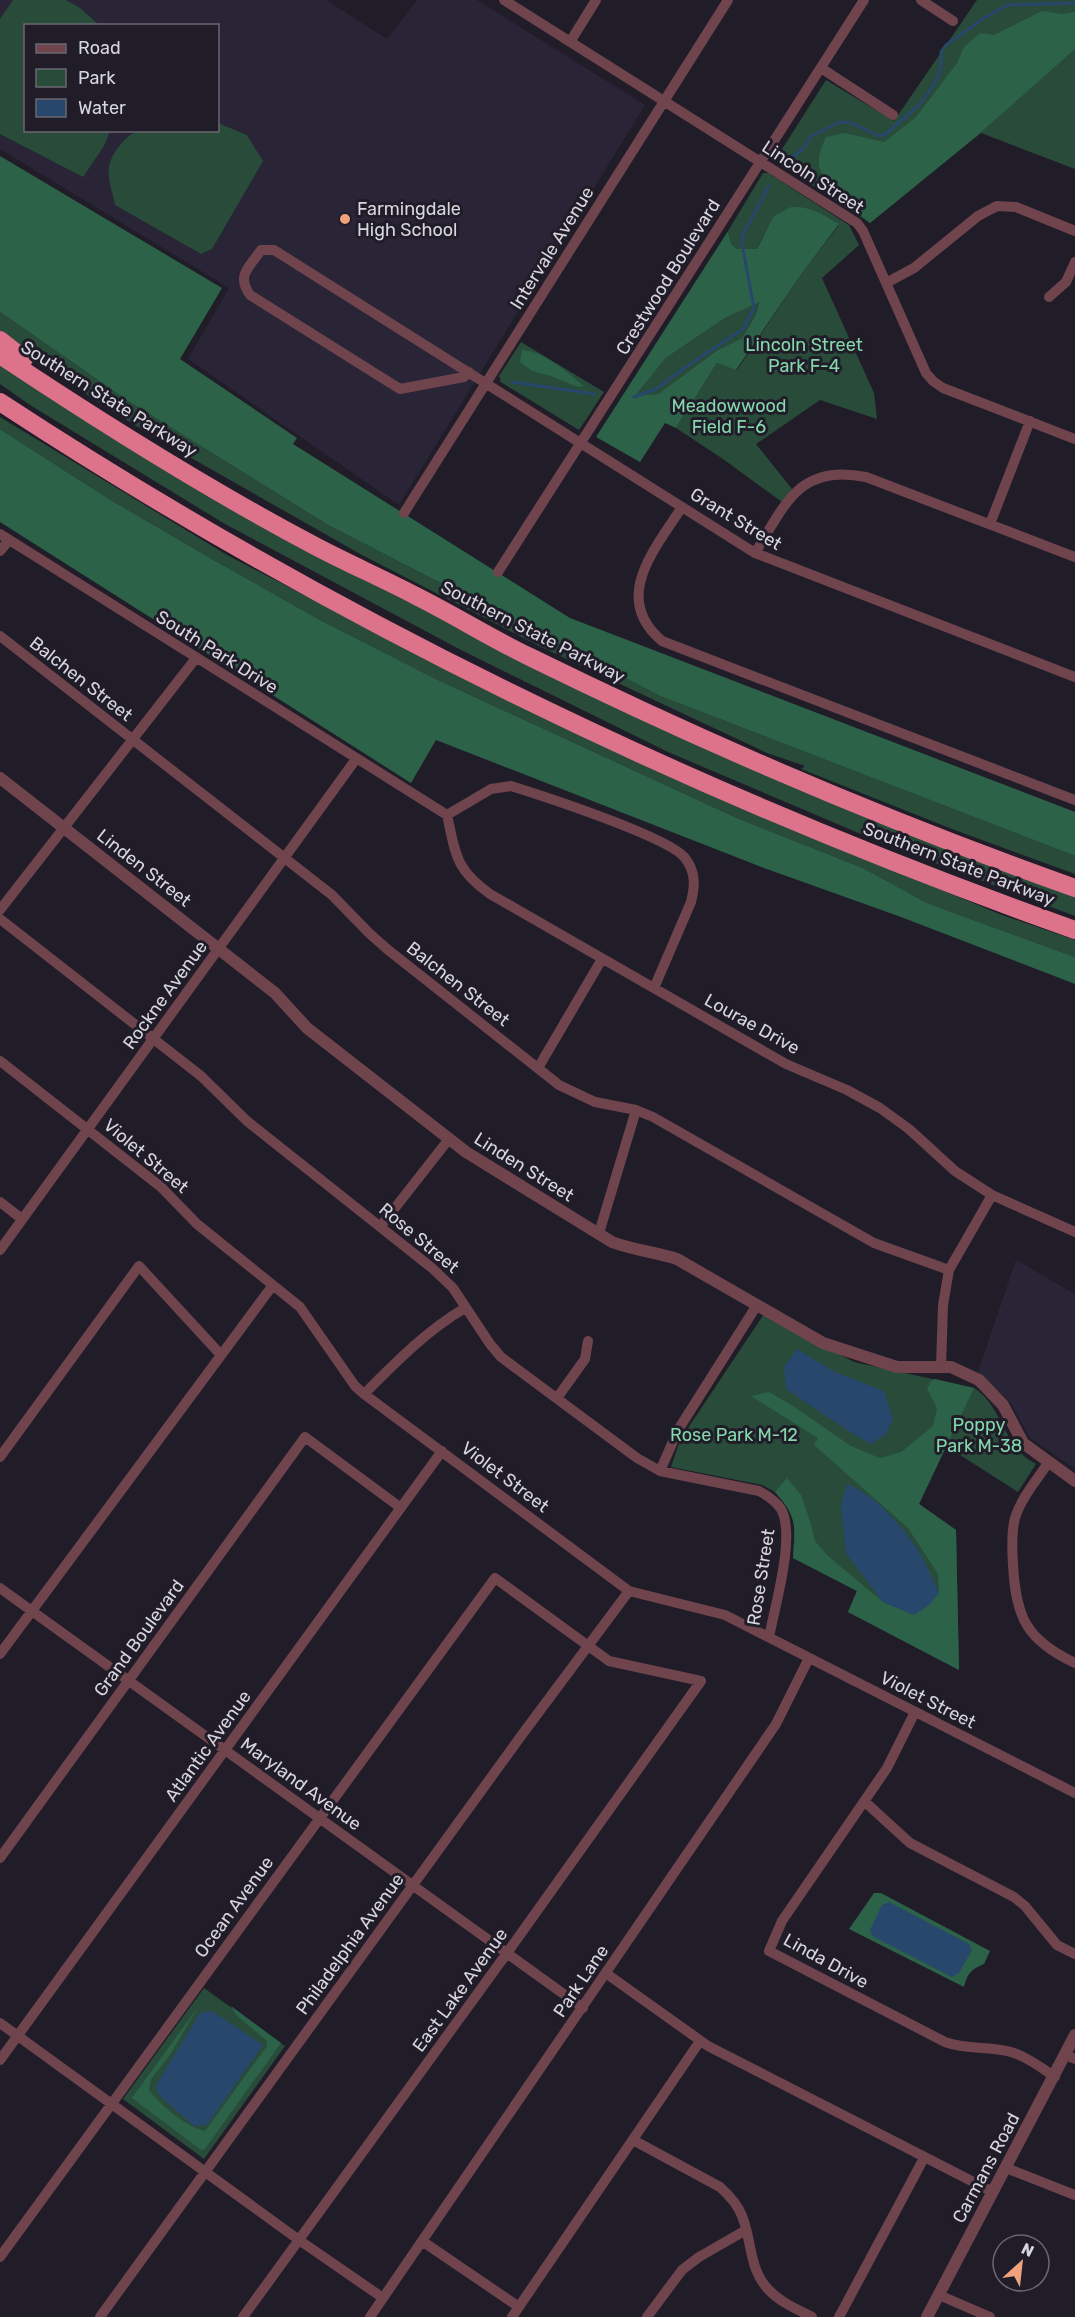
<svg xmlns="http://www.w3.org/2000/svg" width="1075" height="2317" font-family="Rubik,sans-serif">
<style>
.built{fill:#292436;fill-rule:evenodd}
.green{fill:#284b3a}
.forest{fill:#2b6248;fill-rule:evenodd}
.water{fill:#28476c}
.lines{fill:none;stroke-linecap:round;stroke-linejoin:round}
.stream{stroke:#28476c;stroke-width:3}
.minor{stroke:#6f444d;stroke-width:10}
.tertiary{stroke:#6f444d;stroke-width:12}
.motorway{stroke:#dd738b;stroke-width:18}
.poi-dot{fill:#f1a17c;stroke:#201d29;stroke-width:2}
.labels{text-anchor:middle;dominant-baseline:central;stroke-width:6;stroke-linejoin:round;paint-order:stroke}
.street-label{font-size:18px;fill:#d7d5de;stroke:#201d29}
.poi-label{font-size:18px;fill:#d7d5de;stroke:#201d29;text-anchor:start}
.park-label{font-size:18px;fill:#84d8ac;stroke:#201d29}
</style>
<rect width="100%" height="100%" fill="#201d29"/>
<path class="built" d="M0,0H326L387,39L417,0H477L645,105L399,505L188,359L229,288L0,149ZM26,26H218V130H26Z
M1016,1260L1075,1294V1469L1030,1438L1010,1402L978,1372Z"/>
<path class="green" d="M13,0H66L80,8L99,25L26,26V130L110,131L104,146L83,177L0,134V19Z
M977,0H1075V169L981,133L870,223L778,163L777,157L826,80L894,121Z
M218,123L247,135L263,161L212,249L201,254L115,205C113,194 107,178 109,167C111,154 125,136 137,131L218,130Z
M763,173H768L849,225L859,245L822,278L874,393L877,419L820,400L756,444L792,489L782,502L723,459L676,428L717,363L737,370L798,279L839,225L764,235L757,249H737L731,245L728,231Z
M759,301L755,316L742,338L716,351L658,394L634,397L666,358L725,318Z
M0,312L128,401L328,525L660,696L1075,856V874L952,829L801,769L805,766L767,753L541,647L362,555L149,434L90,397L0,331Z
M521,342L604,392L579,430L499,381L501,380L499,376Z
M0,360L552,676L1075,894V916L882,843L668,752L461,650L225,524L30,405L0,384Z
M0,417L227,555L478,686L741,807L1002,915L1075,940V957L927,903L863,868L737,818L438,680L322,621L219,563L109,499L0,429Z
M764,1314L854,1362L974,1388C998,1403 1002,1434 1021,1453C1025,1458 1031,1461 1036,1464L1018,1492L946,1446L919,1504L956,1530L959,1670L848,1612L857,1591L793,1558L795,1525L788,1507L775,1492L762,1485L671,1467L680,1440Z
M204,1988L285,2046L204,2159L123,2099Z"/>
<path class="forest" d="M1042,11L1062,14L1075,12V49L979,134L870,223C855,210 822,185 819,165C818,155 822,146 826,137L845,133L884,142L916,117L957,63L964,47L980,33L994,35Z
M0,156L222,288L180,359L297,438L293,444L570,618L1075,812V856L660,696L328,525L128,401L0,312Z
M791,207C810,206 823,214 839,224L798,279L736,370L717,363L676,428L665,423L640,462L596,437L728,231L731,244L737,249H757L774,216ZM759,302L755,316L742,338L716,351L658,394L635,396L666,358L725,318Z
M522,350C544,351 567,372 584,386L578,387L551,376L532,371L520,362Z
M0,429L109,499L219,563L322,621L438,680L737,818L863,868L927,903L1075,957V984L901,917L764,868L436,740L411,783L0,522Z
M935,1379L974,1388L919,1504L956,1530L959,1670L848,1612L857,1591L793,1558C795,1526 798,1518 775,1492L787,1478L801,1495L810,1521L815,1541L828,1556L883,1602L914,1615L939,1593L938,1574L908,1528L814,1445L818,1438L751,1396L769,1392L790,1404L851,1446L880,1458L901,1452L933,1426L937,1408L927,1389L931,1381Z
M874,1893H881L990,1951L984,1964C971,1969 967,1974 964,1987L849,1929Z
M231,2006L281,2043L205,2149L201,2150L132,2098L198,2007L170,2055L151,2079L149,2090C160,2105 188,2128 205,2131L267,2046V2041L237,2016Z"/>
<path class="water" d="M797,1349L835,1372L884,1391L893,1419L886,1434L871,1444C841,1428 814,1407 786,1389L784,1367Z
M847,1484C877,1495 908,1532 923,1559C929,1570 934,1582 939,1593L929,1605L914,1615L883,1602L846,1553L841,1505Z
M889,1902L969,1944L972,1950L959,1973L952,1977L872,1936L870,1930L882,1905Z
M212,2011L263,2045L207,2125L194,2126L160,2096L155,2087L200,2013Z"/>
<g class="lines">
<path class="stream" d="M786,162L802,150L811,136L840,122L852,123L879,136L887,133L920,104L937,80L941,69V52L946,45L987,16L1008,5L1075,3
M512,382L595,394
M634,397L656,389L684,368L743,329L754,308L742,244L743,235L769,186"/>
<path class="minor" d="M504,0L857,223L863,231L926,373L933,381L943,388L1075,439
M921,0L953,21
M570,42L596,0
M821,68L893,115
M886,283L914,268L978,216L997,206L1016,207L1075,231
M1049,297L1066,282L1075,262
M469,372L464,377L400,389L250,295C236,275 249,268 261,250H274L755,553L1075,677
M682,507C655,549 611,598 662,641L1075,800
M404,513L728,0
M990,524L1030,421
M0,534L447,815L491,789L511,786C543,796 669,837 685,858C696,872 695,886 691,902L654,988
M0,551L9,540
M755,553C785,505 799,463 866,477L1075,557
M498,572L864,0
M0,636L332,895L369,933L387,949L559,1085L595,1102L636,1110L653,1117L874,1243L949,1270
M447,815C456,855 455,869 490,894L786,1064L847,1090L880,1108L909,1129L955,1171L992,1195L1075,1232
M0,910L196,658
M0,919L201,1076L247,1121L432,1268L453,1288L490,1344L501,1357L637,1458L660,1471L759,1491C768,1496 776,1501 781,1509C796,1535 775,1606 769,1637
M0,1061L161,1187L197,1224L300,1307L355,1386L364,1394L629,1591L725,1615L1075,1793
M538,1068L602,959
M0,1202L22,1219
M380,1227L449,1139
M599,1233L636,1110
M0,1250L356,759
M941,1367L943,1305L949,1270L992,1195
M364,1394C396,1362 426,1331 465,1308
M557,1398L585,1359L588,1341
M0,1457L139,1266L221,1355
M1048,1463C1037,1480 1021,1498 1015,1518C1011,1533 1012,1550 1013,1565C1016,1617 1026,1640 1075,1663
M660,1471L678,1430L757,1305
M0,1588L583,2008
M0,1654L273,1285
M915,1712L887,1768L782,1921L769,1951L945,2042C969,2051 992,2045 1014,2053C1029,2058 1042,2068 1055,2077
M864,1801L910,1843L1014,1897L1025,1906L1057,1945L1075,1954
M0,1858L305,1437L401,1508
M607,1974L708,2046L993,2192
M0,2023L299,2240L383,2298
M1066,2055L1075,2059
M0,2060L442,1451
M633,2140L720,2187C730,2196 738,2205 742,2216C752,2240 749,2271 769,2290C780,2302 797,2309 812,2317
M1006,2168L1075,2195
M422,2241L519,2307
M0,2257L495,1578L609,1661L701,1681L507,1953L243,2317
M939,2295L990,2317
M100,2317L521,1736L629,1591
M370,2317L776,1724L809,1658
M512,2317L700,2041
M647,2317L682,2270L699,2257L746,2230
M839,2317L924,2158"/>
<path class="tertiary" d="M0,778L275,993L307,1028L466,1152L612,1242C633,1250 655,1252 677,1259L823,1343L897,1367H951L979,1380L1003,1405L1023,1443L1075,1481
M927,2317L1075,2035"/>
<path class="motorway" d="M0,340L24,359
M0,355C102,423 207,489 315,546C349,564 384,579 418,597C456,616 492,639 530,657C707,744 889,822 1075,888
M0,402C334,621 699,796 1075,930"/>
</g>
<circle class="poi-dot" cx="345" cy="219" r="6"/>
<g class="labels">
<g class="street-label">
<text transform="translate(813 177) rotate(33)">Lincoln Street</text>
<text transform="translate(552 248) rotate(-58)">Intervale Avenue</text>
<text transform="translate(668 277) rotate(-58)">Crestwood Boulevard</text>
<text transform="translate(109 399) rotate(32)">Southern State Parkway</text>
<text transform="translate(736 519) rotate(31)">Grant Street</text>
<text transform="translate(533 632) rotate(27)">Southern State Parkway</text>
<text transform="translate(217 652) rotate(32)">South Park Drive</text>
<text transform="translate(81 679) rotate(38)">Balchen Street</text>
<text transform="translate(959 864) rotate(21)">Southern State Parkway</text>
<text transform="translate(144 868) rotate(38)">Linden Street</text>
<text transform="translate(458 984) rotate(38)">Balchen Street</text>
<text transform="translate(165 995) rotate(-54)">Rockne Avenue</text>
<text transform="translate(752 1024) rotate(29)">Lourae Drive</text>
<text transform="translate(146 1156) rotate(40)">Violet Street</text>
<text transform="translate(524 1167) rotate(32)">Linden Street</text>
<text transform="translate(419 1238) rotate(40)">Rose Street</text>
<text transform="translate(505 1477) rotate(37)">Violet Street</text>
<text transform="translate(761 1577) rotate(-81)">Rose Street</text>
<text transform="translate(139 1638) rotate(-54)">Grand Boulevard</text>
<text transform="translate(928 1700) rotate(27)">Violet Street</text>
<text transform="translate(208 1746) rotate(-54)">Atlantic Avenue</text>
<text transform="translate(301 1784) rotate(36)">Maryland Avenue</text>
<text transform="translate(234 1907) rotate(-54)">Ocean Avenue</text>
<text transform="translate(350 1944) rotate(-54)">Philadelphia Avenue</text>
<text transform="translate(826 1961) rotate(29)">Linda Drive</text>
<text transform="translate(581 1981) rotate(-56)">Park Lane</text>
<text transform="translate(460 1990) rotate(-54)">East Lake Avenue</text>
<text transform="translate(986 2168) rotate(-62)">Carmans Road</text>
</g>
<g class="poi-label">
<text x="357" y="209">Farmingdale<tspan x="357" dy="21">High School</tspan></text>
</g>
<g class="park-label">
<text x="804" y="345">Lincoln Street<tspan x="804" dy="21">Park F-4</tspan></text>
<text x="729" y="406">Meadowwood<tspan x="729" dy="21">Field F-6</tspan></text>
<text x="979" y="1425">Poppy<tspan x="979" dy="21">Park M-38</tspan></text>
<text x="734" y="1435">Rose Park M-12</text>
</g>
</g>
<rect x="24" y="24" width="195" height="108" fill="#201d29" stroke="#696771" stroke-width="1.5"/>
<rect x="36" y="44" width="30" height="9" fill="#6f444d" stroke="#696771" stroke-width="1.5"/>
<text x="78" y="54" font-size="18" fill="#d7d5de">Road</text>
<rect x="36" y="69" width="30" height="18" fill="#284b3a" stroke="#696771" stroke-width="1.5"/>
<text x="78" y="84" font-size="18" fill="#d7d5de">Park</text>
<rect x="36" y="99" width="30" height="18" fill="#28476c" stroke="#696771" stroke-width="1.5"/>
<text x="78" y="114" font-size="18" fill="#d7d5de">Water</text>
<g transform="translate(1021 2263) rotate(27)"><circle r="28" fill="#201d29" stroke="#696771" stroke-width="1.5"/>
<path d="M0-4.5L10 22L0 15L-10 22Z" fill="#f1a17c"/>
<text y="-9" font-size="16" font-weight="bold" text-anchor="middle" fill="#d7d5de">N</text>
</g>
</svg>
